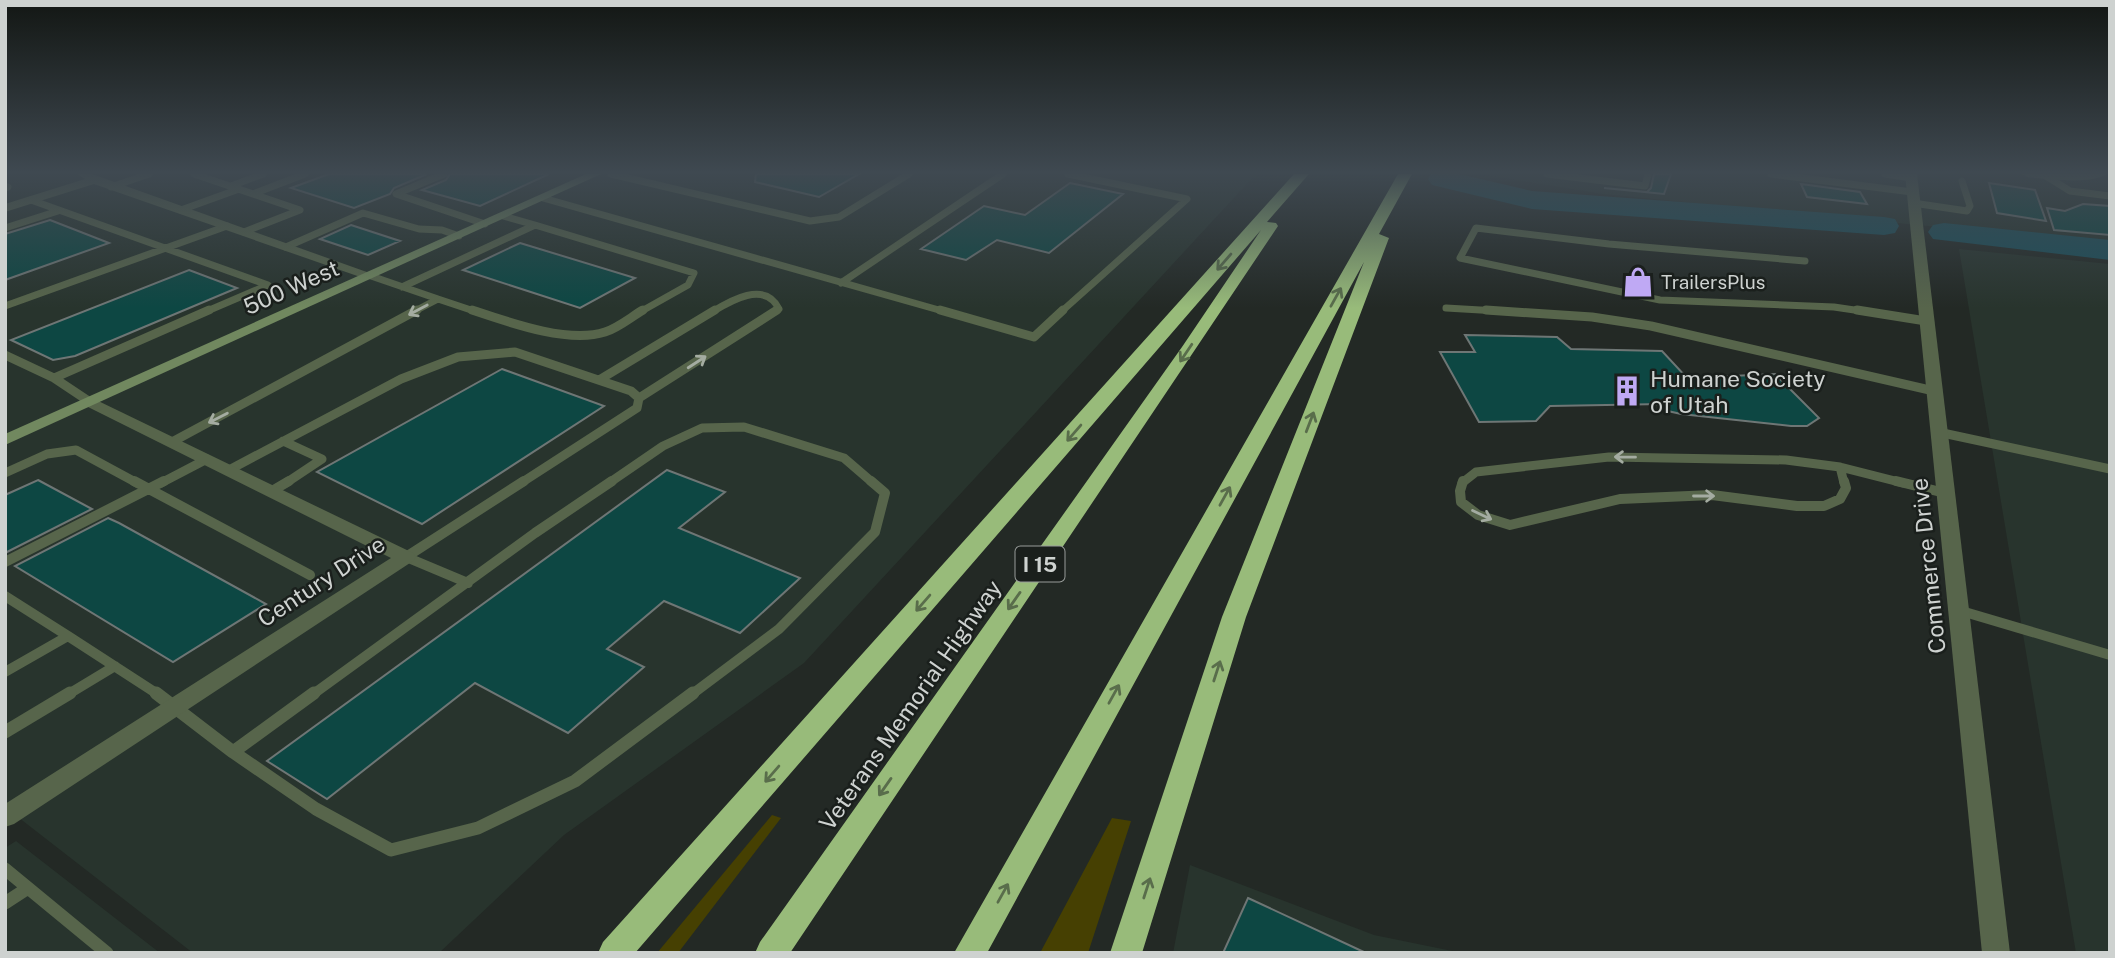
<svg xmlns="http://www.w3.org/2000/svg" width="2115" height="958" font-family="'Public Sans',sans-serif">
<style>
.built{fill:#28342d}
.green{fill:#464002}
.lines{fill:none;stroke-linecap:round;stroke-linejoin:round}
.river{fill:#1a4f5a;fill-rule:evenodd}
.building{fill:#0d4743;stroke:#6e7675;stroke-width:2}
.service-far3{stroke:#57654b;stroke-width:7}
.service-far2{stroke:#57654b;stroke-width:9}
.service-far1{stroke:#57654b;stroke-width:10}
.service{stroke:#57654b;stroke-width:13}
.minor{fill:#57654b;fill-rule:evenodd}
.tertiary{fill:#57654b;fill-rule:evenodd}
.secondary{fill:#71885f;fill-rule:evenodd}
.motorway{fill:#98bb7a;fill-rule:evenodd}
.oneway{stroke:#596d4b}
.oneway2{stroke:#a4aca1}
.labels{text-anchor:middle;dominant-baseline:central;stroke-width:5;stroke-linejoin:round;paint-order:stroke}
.far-poi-label{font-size:19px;fill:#ced2d0;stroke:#1a1f1c;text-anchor:start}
.shield{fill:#1a1f1c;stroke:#989c9a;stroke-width:2}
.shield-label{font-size:21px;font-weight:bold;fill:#ced2d0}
.street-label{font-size:23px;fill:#ced2d0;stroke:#1a1f1c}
.poi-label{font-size:23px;fill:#ced2d0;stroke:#1a1f1c;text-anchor:start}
</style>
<rect width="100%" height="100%" fill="#232925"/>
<path class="built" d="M5,174H1256L804,663L564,835L439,953H193L5,807Z
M1480,174H2110V244L1603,194Z
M1959,249L2110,264V953H2076Z
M16,841L160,953H5V848Z
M1190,865L1374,935L1462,953H1173Z"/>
<path class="green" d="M772,815L781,818L678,953H657Z
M1112,818L1131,821L1088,953H1040Z"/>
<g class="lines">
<path class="river" d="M1431,174H1459L1532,191L1884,217L1895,219L1899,226L1895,233L1884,235L1532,209L1432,185L1428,179Z
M1944,223L2110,240V260L1933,239L1928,232L1933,225Z"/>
</g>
<path class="building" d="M329,174H427L394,188L390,194L354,208L291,188Z
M450,174H549L480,206L422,190L446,180Z
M756,174H859L819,197L755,182Z
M1654,174H1671L1664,194L1604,188L1647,192L1651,188Z
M1070,183L1123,194L1049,253L997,240L966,260L921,249L984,206L1025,215Z
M1989,183L2035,190L2046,221L1997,213Z
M1801,184L1860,192L1867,204L1807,197Z
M2083,204L2110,206V235L2054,230L2047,208L2065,211Z
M50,220L109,243L5,280V234Z
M351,225L400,241L368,255L320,239Z
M520,243L635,278L580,308L463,270Z
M189,270L237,288L75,356L53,360L11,340Z
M1465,335L1557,337L1571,349L1662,351L1687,378L1775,374L1819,418L1807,426H1791L1681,414L1668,411L1662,404L1550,406L1536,421L1479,422L1440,352H1475Z
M502,369L604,406L422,524L317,472Z
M667,470L725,492L679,528L800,578L740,633L664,601L607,649L644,667L568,733L475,683L327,799L267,761Z
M38,480L92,509L5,553V495Z
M108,518L119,523L266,604L173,662L15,566Z
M1248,898L1366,953H1223Z"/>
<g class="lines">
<path class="service-far3" d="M194,174L300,210L244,232
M444,174L396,194L485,224
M611,174L810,221L839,217L909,174
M1547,174L1645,186L1648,174
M1771,174L1912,192
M1885,174L1912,178
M2046,176L2070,191L2110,196
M5,186L8,187L5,188
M231,186L263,174
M111,187L149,174
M253,194L305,174
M543,198L946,312
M31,200L268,285L205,312
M1913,203L1967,211L1970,206L1962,181
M181,210L239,189
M535,225L694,273L688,285L640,312
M5,228L58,211
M286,247L363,213L419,229L442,230L459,236
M1805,261L1609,244L1476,228L1460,258L1660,300L1834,307L1868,312
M371,276L438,299L413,312
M841,283L1003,174
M402,287L535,225L503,216
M438,299L477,312
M5,306L227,226
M1446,308L1515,312
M712,312C730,301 765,280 779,309L774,312
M1061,312L1187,199L1068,174"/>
<path class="service-far2" d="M472,310C508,322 568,344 605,332C618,328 631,317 643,310
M940,310L1034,337L1063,310
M1486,310L1592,317L1651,326L1934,391
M1857,310L1926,321
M5,355L54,378
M599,380L715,310
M639,398L777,310
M90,402L54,378L209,310
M1938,432L2110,469
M283,441L322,459L286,483
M172,442L417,310
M1840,467L1903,483
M1840,467L1844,483
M229,470L401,379L458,357L515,352L631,391L639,398L637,408L521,483
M5,473L47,454L76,450L137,483
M161,483L207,459
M609,483L663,446L702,428L744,427L844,458L873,483
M1462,483L1476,472L1609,457L1786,460L1840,467"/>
<path class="service-far1" d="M134,481L310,575
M1463,481L1460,491L1461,502L1478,515L1510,525L1620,499L1712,495L1797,506H1824L1840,499L1846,488L1844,481
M1896,481L1945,493
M272,491L289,481
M406,557L524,481
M406,557L468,583
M5,562L164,481
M5,596L68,636
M1958,610L2110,655
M5,672L68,636L159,695
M67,695L115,666
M312,695L535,533L612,481
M691,695L779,629L875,532L885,493L871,481"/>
<path class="service" d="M156,693L233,752
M5,732L70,693
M233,752L316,809L391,850L478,828L575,781L693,693
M233,752L314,693
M5,869L107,953
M5,903L28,888"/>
<path class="minor" d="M77,174H92L378,276L376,279H366L94,184L5,212V204L85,179Z
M2022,174H2107C2090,185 2048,179 2027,177Z
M90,397L413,553L416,557L413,561L14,824L5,827V804L391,558L84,405L82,402Z"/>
<path class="tertiary" d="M1905,174H1917L2010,953H1982Z"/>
<path class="secondary" d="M586,174H601L5,445V434Z"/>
<path class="motorway" d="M1294,174H1309L1267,222L1276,223L1278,226L790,953H755L760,942L1182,347L1261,230L635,953H598L603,942Z
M1398,174H1412L1379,234L1389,238L1246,617L1142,953H1110L1222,617L1364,262L987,953H954Z"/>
</g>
<defs><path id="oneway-shaft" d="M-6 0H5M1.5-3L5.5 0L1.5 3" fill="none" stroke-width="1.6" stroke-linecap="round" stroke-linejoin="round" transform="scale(1.75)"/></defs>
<g class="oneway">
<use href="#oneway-shaft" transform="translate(1224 262) rotate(131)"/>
<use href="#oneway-shaft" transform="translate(1336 297) rotate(-61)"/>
<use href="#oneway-shaft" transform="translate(1186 353) rotate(124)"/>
<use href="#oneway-shaft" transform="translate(1310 422) rotate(-69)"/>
<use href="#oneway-shaft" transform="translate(1074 433) rotate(131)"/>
<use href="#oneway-shaft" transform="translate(1225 496) rotate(-61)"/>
<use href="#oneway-shaft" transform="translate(1014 601) rotate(125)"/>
<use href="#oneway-shaft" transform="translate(923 603) rotate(131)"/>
<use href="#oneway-shaft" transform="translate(1217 671) rotate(-72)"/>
<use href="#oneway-shaft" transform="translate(1114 694) rotate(-61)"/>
<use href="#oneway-shaft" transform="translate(772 774) rotate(131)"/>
<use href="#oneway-shaft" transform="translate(885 787) rotate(125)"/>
<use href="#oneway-shaft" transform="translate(1147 888) rotate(-72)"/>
<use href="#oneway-shaft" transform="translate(1003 893) rotate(-61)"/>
</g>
<g class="oneway2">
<use href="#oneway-shaft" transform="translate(418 310) rotate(152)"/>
<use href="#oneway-shaft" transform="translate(697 362) rotate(-33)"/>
<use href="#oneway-shaft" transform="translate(218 418) rotate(153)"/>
<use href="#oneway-shaft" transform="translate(1625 457) rotate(-179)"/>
<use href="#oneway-shaft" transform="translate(1704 496)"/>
<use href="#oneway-shaft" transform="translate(1482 515) rotate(25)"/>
</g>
<linearGradient id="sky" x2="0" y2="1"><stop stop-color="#131714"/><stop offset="0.56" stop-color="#3f4951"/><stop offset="1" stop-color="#3f4951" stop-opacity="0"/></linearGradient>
<rect width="2115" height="308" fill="url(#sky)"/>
<defs>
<g id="shop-bare" transform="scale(2.415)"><path d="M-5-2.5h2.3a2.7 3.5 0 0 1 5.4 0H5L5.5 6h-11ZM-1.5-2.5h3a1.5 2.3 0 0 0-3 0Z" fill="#bfa9f4" stroke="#1a1f1c" stroke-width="2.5" paint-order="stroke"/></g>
<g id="building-bare" transform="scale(2.415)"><path d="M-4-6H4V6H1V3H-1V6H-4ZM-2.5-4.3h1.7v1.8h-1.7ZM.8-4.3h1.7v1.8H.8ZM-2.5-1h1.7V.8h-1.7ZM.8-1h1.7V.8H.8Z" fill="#bfa9f4" stroke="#1a1f1c" stroke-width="2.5" paint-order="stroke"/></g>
</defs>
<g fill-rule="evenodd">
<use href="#shop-bare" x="1638" y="282"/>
<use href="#building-bare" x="1627" y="391"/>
</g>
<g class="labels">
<g class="far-poi-label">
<text x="1661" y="282">TrailersPlus</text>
</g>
<rect class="shield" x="1015.5" y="546.5" width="49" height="35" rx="5"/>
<g class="shield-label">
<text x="1040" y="564">I 15</text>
</g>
<g class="street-label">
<text transform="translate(291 287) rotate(-24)">500 West</text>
<text transform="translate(1928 566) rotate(-96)">Commerce Drive</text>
<text transform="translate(321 581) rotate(-33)">Century Drive</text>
<text transform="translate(910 705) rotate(-55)">Veterans Memorial Highway</text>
</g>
<g class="poi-label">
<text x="1650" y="378">Humane Society<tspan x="1650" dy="26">of Utah</tspan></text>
</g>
</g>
<rect width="2115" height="958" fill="none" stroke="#ced2d0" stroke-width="14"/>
</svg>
